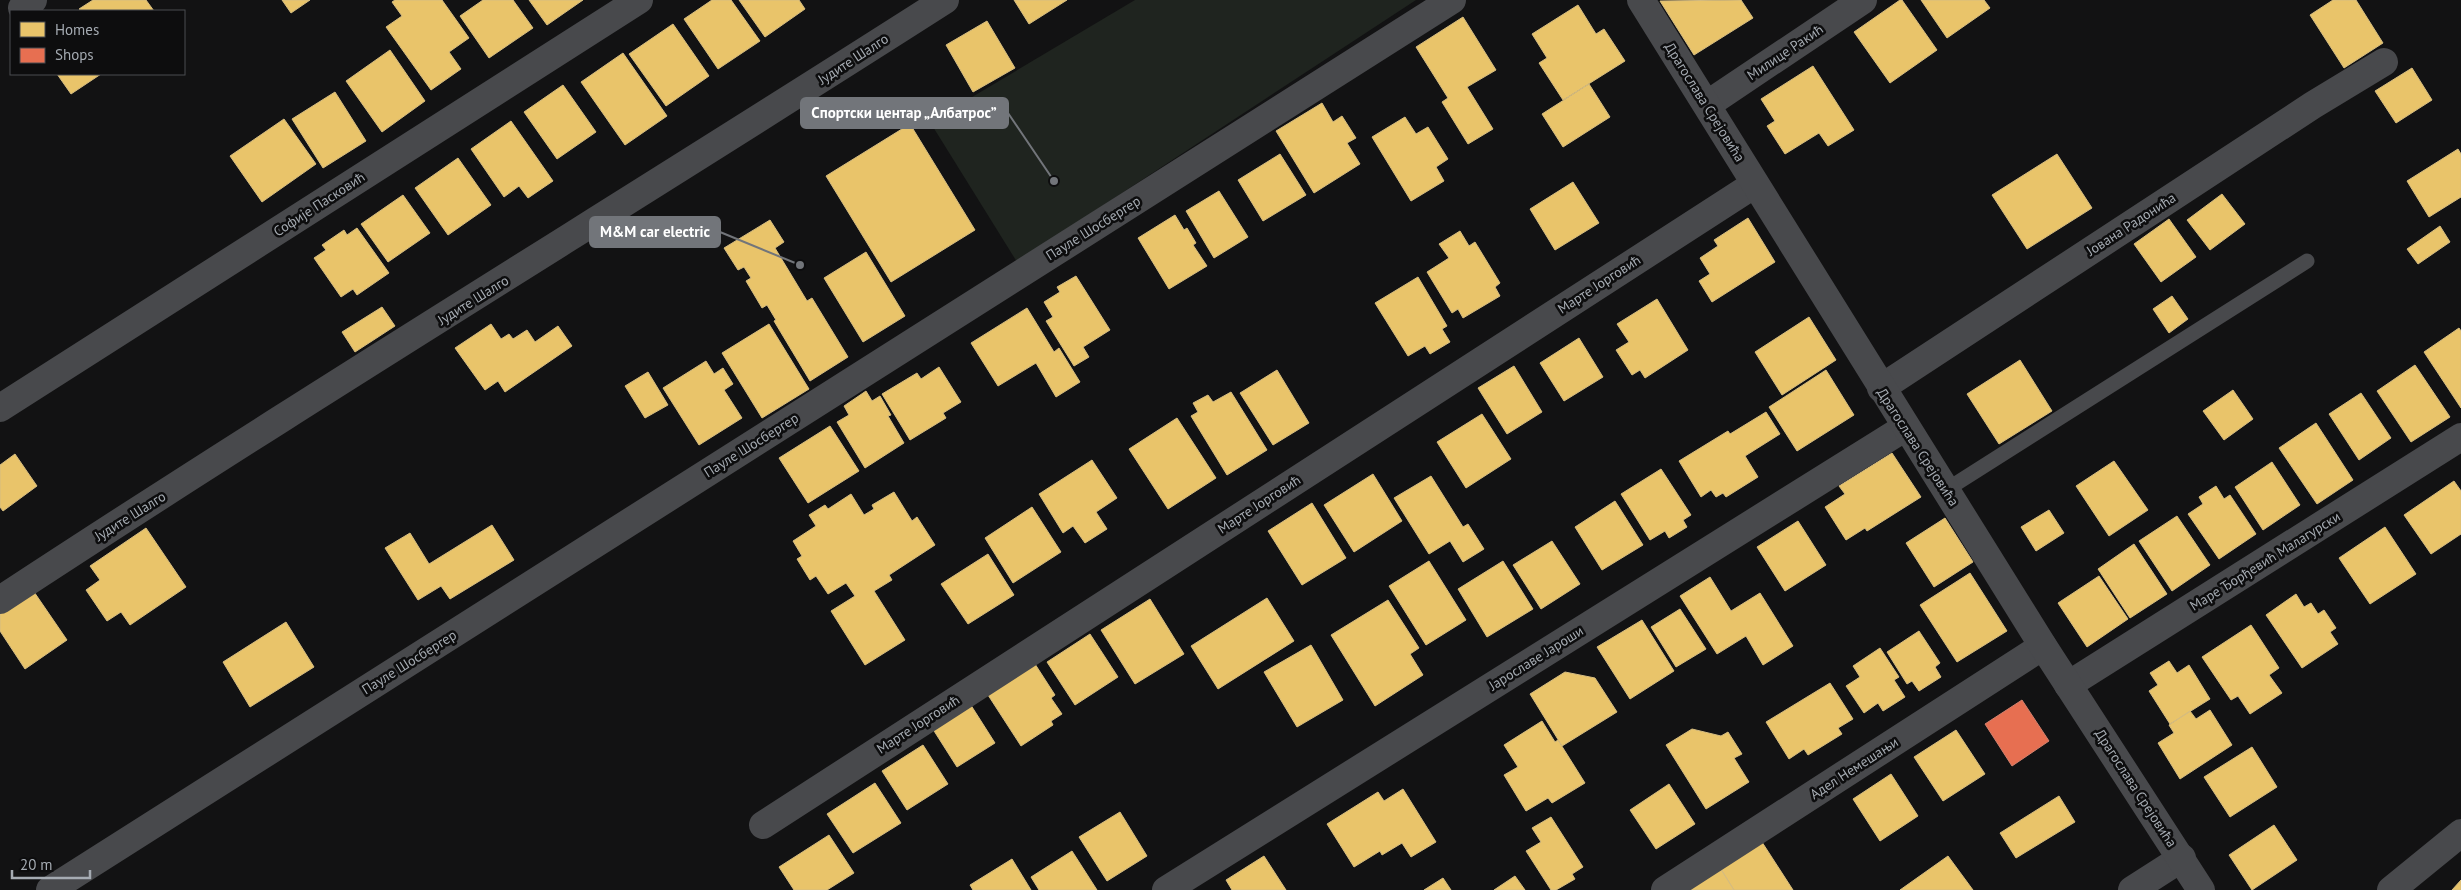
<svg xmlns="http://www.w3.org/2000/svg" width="2461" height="890" font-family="'PT Sans',sans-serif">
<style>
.green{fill:#1f241f}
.homes{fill:#e9c46a;stroke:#d5bc80}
.shops{fill:#e76f51;stroke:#d3816e}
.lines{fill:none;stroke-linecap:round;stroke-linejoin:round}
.service{stroke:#48494c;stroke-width:15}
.minor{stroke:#48494c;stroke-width:28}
.tertiary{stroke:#48494c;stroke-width:28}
.labels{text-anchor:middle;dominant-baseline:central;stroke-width:5;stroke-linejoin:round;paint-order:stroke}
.street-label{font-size:14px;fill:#a5abb2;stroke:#0d0d0e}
.leader{fill:none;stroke:#72757a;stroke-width:2}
.callout-dot{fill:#72757a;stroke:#0d0d0e;stroke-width:2}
.callout{fill:#72757a;stroke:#72757a;stroke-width:2}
.callout-label{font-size:15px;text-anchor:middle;font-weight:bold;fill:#fff}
</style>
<rect width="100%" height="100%" fill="#121213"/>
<path class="green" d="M1135,0H1416L1017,262L930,122Z"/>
<path class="homes" d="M93,0H146L154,11H81L79,9Z
M282,0H310L291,13Z
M395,0H442L469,38L449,52L461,69L431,90L386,27L402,16L392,2Z
M483,0H513L533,28L489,58L460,16Z
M529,0H583L547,25Z
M712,0H731L760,41L718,69L684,19Z
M739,0H799L805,9L765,37Z
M1014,0H1067L1029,24Z
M1741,0L1753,18L1694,55L1660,1Z
M1900,0H1902L1937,50L1890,83L1854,32Z
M1921,0H1984L1990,8L1947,38Z
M2333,0H2356L2383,43L2344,68L2310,15Z
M1578,5L1596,34L1604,29L1625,61L1563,100L1539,63L1547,58L1532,34Z
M1463,17L1496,70L1467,87L1493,129L1468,144L1442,102L1448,98L1416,47Z
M987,21L1015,68L973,92L946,45Z
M673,24L709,76L666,106L629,54Z
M390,50L425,101L382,132L346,81Z
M623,53L667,116L625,145L581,82Z
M1813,66L1854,130L1828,146L1819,133L1785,154L1767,126L1775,121L1761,99Z
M2412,68L2432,100L2396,123L2375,91Z
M57,74H101L71,94Z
M1589,84L1610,117L1563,147L1542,114Z
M563,85L596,132L557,159L524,112Z
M335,92L366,141L323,168L292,119Z
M1322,103L1333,122L1342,116L1356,138L1347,143L1360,164L1314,193L1276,131Z
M1405,117L1416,134L1428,127L1448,159L1436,167L1444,181L1411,201L1372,137Z
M284,119L316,164L262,202L230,156Z
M511,121L553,181L528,198L519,186L504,197L471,149Z
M910,124L975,230L891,282L826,176Z
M2458,149L2461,154V197L2429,217L2407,181Z
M1280,154L1306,195L1263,221L1238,180Z
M2057,154L2092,208L2027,249L1992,195Z
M458,158L491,205L448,235L415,188Z
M1573,182L1599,223L1555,250L1530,209Z
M1219,191L1248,237L1214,258L1186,211Z
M2222,194L2245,224L2210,250L2187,220Z
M403,195L430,233L388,262L361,224Z
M1175,215L1184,230L1187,228L1196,243L1193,245L1207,266L1169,289L1138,238Z
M1748,218L1775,262L1712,302L1699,281L1710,274L1700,258L1718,246L1714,240Z
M2169,219L2196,257L2161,282L2134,244Z
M770,220L784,242L775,248L807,301L812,298L848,357L810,381L774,321L776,320L767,305L762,308L746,281L751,278L744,267L738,270L724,248Z
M2440,226L2450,242L2418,264L2407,249Z
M357,228L389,273L357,295L353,289L341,297L314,258L326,250L322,245L344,230L347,235Z
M1460,231L1469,246L1475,242L1500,283L1495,287L1500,296L1463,318L1458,309L1452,313L1427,272L1449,258L1439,244Z
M866,252L905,316L863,342L824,278Z
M1076,276L1110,330L1083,347L1089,357L1074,366L1046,321L1053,317L1044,302L1060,292L1057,287Z
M1418,277L1447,326L1442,329L1450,342L1430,354L1425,346L1408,356L1375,303Z
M2172,296L2188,319L2169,333L2153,309Z
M1657,299L1688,350L1645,378L1640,370L1632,375L1616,350L1629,342L1617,324Z
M382,307L395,326L355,352L342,332Z
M1027,308L1054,352L1059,348L1080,382L1056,397L1036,363L998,386L971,343Z
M1809,317L1836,360L1782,395L1755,352Z
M491,324L501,339L509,334L513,339L527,330L535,342L558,326L572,346L505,392L498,381L485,390L455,348Z
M769,324L809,389L762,418L722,353Z
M2459,328L2461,331V408L2424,352Z
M1579,338L1603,377L1564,401L1540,363Z
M2020,360L2052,411L1999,444L1967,394Z
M706,361L714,374L723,368L733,384L724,390L742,418L699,445L663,388Z
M2415,365L2450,417L2411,442L2377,391Z
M1514,366L1542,412L1507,434L1478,388Z
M939,367L961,402L943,413L946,418L910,440L882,394L917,373L921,379Z
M1277,370L1309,423L1273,445L1240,393Z
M1826,370L1854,415L1797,451L1769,407Z
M648,372L668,405L645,418L625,386Z
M2233,390L2253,419L2224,440L2203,411Z
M866,391L872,401L880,396L891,415L888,416L904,443L865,468L837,422L849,415L844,406Z
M1231,392L1267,450L1227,475L1191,416L1198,412L1193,403L1208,395L1213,402Z
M2361,393L2391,438L2359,460L2329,414Z
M1766,412L1780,434L1745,456L1758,477L1726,497L1723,493L1716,497L1711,490L1701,497L1679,461L1728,431L1730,434Z
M1482,414L1511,459L1466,488L1437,442Z
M1177,418L1216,478L1168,509L1129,449Z
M2316,423L2353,480L2317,504L2279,448Z
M830,426L859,471L808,503L779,458Z
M1892,453L1921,497L1867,531L1865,528L1846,540L1825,507L1845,494L1839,486Z
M15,454L37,486L3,511L0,507V465Z
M1092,460L1117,498L1096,512L1107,529L1085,543L1073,526L1063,533L1039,494Z
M2114,461L2148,510L2109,536L2076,486Z
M2272,462L2300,505L2263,530L2235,487Z
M1661,469L1691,515L1683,520L1687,527L1669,538L1665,531L1650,540L1621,494Z
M1373,474L1402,521L1354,552L1324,505Z
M1431,476L1463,527L1468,524L1484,549L1463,562L1450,541L1429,554L1394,498Z
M2454,481L2461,491V534L2431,554L2404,515Z
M2216,486L2224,499L2230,495L2256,534L2219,559L2188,514L2203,504L2199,497Z
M894,492L912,521L917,517L935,545L889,575L892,580L874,591L905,640L865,665L831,611L855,596L846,583L828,594L816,576L810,580L797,559L802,556L793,541L816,526L809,515L825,505L828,509L851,494L864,515L874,509L872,505Z
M1615,501L1643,545L1602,570L1575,527Z
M1312,503L1346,558L1302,585L1268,531Z
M1032,507L1061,552L1013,583L985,538Z
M2049,510L2064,533L2036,551L2021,527Z
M2177,516L2210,565L2172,591L2139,541Z
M1945,518L1973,562L1934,587L1906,543Z
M1798,521L1826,565L1785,591L1757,547Z
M492,525L514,560L450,599L441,586L418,600L385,548L410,533L429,564Z
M2385,527L2416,574L2370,604L2339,558Z
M146,528L186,587L130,625L121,612L107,621L86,590L100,580L90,566Z
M1552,541L1580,584L1541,609L1513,565Z
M2134,544L2167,594L2130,618L2098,569Z
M988,554L1014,595L968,624L941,584Z
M1429,561L1466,620L1426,645L1389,586Z
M1503,561L1533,609L1487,637L1458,589Z
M1970,573L2007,631L1957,662L1920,605Z
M2099,576L2128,619L2087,647L2058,603Z
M1710,577L1731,611L1760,593L1793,646L1763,665L1746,636L1717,654L1680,596Z
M30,586L67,640L25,669L0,631V606Z
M2296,594L2304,607L2311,603L2318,614L2324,610L2336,628L2330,632L2338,644L2302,668L2266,615Z
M1267,598L1294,641L1218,689L1191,646Z
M1150,599L1184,654L1135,684L1101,630Z
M1388,600L1419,648L1410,654L1423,675L1375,706L1331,635Z
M1680,609L1706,649L1676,667L1651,627Z
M1642,620L1674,671L1630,699L1597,647Z
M286,622L314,667L250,707L223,662Z
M2251,625L2279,668L2269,675L2282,693L2250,714L2238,696L2231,700L2202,657Z
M1919,631L1940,663L1935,667L1941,677L1919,691L1912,681L1907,684L1887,652Z
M1090,634L1118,677L1075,705L1047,662Z
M1311,645L1343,700L1297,727L1264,672Z
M1880,648L1899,677L1894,680L1905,697L1883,711L1878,703L1864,713L1846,686L1860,677L1853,666Z
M2169,661L2177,673L2189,665L2210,699L2170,724L2149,691L2158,685L2150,673Z
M1035,664L1055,695L1051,698L1062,714L1051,721L1053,725L1021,746L988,695Z
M1565,672L1595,678L1617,712L1562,746L1530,694Z
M1830,683L1853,719L1838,728L1842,734L1808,755L1804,749L1789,759L1766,722Z
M967,699L995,743L957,767L929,723Z
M2210,710L2232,745L2180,779L2158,743L2174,733L2169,725L2190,711L2196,719Z
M1542,721L1555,742L1558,740L1585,783L1552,803L1548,798L1526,811L1504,775L1518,767L1504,745Z
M1692,729L1721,736L1728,732L1742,754L1734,758L1749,782L1706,809L1666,745Z
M1956,730L1985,774L1943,801L1914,757Z
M923,745L948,784L907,810L882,771Z
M2252,747L2277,787L2230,817L2204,777Z
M1891,774L1918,816L1880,841L1853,799Z
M875,783L901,823L853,853L827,814Z
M1669,784L1695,824L1656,849L1630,810Z
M1403,789L1436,842L1411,857L1402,843L1382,855L1380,851L1354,867L1327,824L1378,792L1384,801Z
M2059,796L2075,822L2016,858L2000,833Z
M1120,812L1147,856L1107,881L1079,837Z
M1551,817L1583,867L1572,874L1575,879L1556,890H1551L1526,851L1541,842L1532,828Z
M2274,825L2297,860L2252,890L2229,855Z
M829,835L854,873L827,890H794L779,867Z
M1760,839L1793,890H1734L1719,866Z
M1072,851L1097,890H1039L1031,877Z
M1264,856L1286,890H1232L1226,880Z
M1948,856L1973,890H1900Z
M1012,859L1031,890H973L970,885Z
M1719,866L1734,890H1682Z
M1515,876L1525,890H1494Z
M1443,878L1451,890H1424Z
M2461,880V890H2452Z"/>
<path class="shops" d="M2022,700L2049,741L2012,766L1985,724Z"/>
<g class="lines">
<path class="service" d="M1946,490L2307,261"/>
<path class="minor" d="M22,8L33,0
M1708,104L1863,0
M1881,388L2313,105L2384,62
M0,408L639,0
M0,600C312,395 631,201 945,0
M2068,685L2461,437
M763,825L1755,184
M50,890L1452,0
M1166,890L1906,427
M1665,890L2043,646
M2132,890L2182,858
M2391,890L2461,833"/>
<path class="tertiary" d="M1641,0L2043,646L2201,890"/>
</g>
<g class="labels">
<g class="street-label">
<text transform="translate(1785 52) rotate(-34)">Милице Ракић</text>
<text transform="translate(853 59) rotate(-33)">Јудите Шалго</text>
<text transform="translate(1705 102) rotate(58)">Драгослава Срејовића</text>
<text transform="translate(319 204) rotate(-33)">Софије Пасковић</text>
<text transform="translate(2131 224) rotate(-33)">Јована Радонића</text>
<text transform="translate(1093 228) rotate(-32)">Пауле Шосбергер</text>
<text transform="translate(1599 284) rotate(-33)">Марте Јорговић</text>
<text transform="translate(473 300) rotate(-32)">Јудите Шалго</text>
<text transform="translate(751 445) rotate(-32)">Пауле Шосбергер</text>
<text transform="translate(1918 447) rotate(57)">Драгослава Срејовића</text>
<text transform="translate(1259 504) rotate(-33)">Марте Јорговић</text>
<text transform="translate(130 516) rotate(-32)">Јудите Шалго</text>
<text transform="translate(2265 561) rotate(-32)">Маре Ђорђевић Малагурски</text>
<text transform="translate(1536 658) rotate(-32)">Јарославе Јароши</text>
<text transform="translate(409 662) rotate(-32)">Пауле Шосбергер</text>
<text transform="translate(918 724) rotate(-33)">Марте Јорговић</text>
<text transform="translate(1854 768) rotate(-33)">Адел Немешањи</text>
<text transform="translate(2136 788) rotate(57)">Драгослава Срејовића</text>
</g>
</g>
<path class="leader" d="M1054 181L1008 113M800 265L720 232"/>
<g class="callout-dot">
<circle cx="1054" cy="181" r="5"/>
<circle cx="800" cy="265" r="5"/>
</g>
<g class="callout">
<rect x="801" y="98" width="207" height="30" rx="5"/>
<rect x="590" y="217" width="130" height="30" rx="5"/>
</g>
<g class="callout-label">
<text x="904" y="118">Спортски центар „Албатрос”</text>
<text x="655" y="237">M&amp;M car electric</text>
</g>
<rect x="10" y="10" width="175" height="65" fill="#0d0d0e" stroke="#4a4c50"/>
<rect x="20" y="22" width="25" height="15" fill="#e9c46a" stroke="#4a4c50"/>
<text x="55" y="35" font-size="15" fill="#a5abb2">Homes</text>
<rect x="20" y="48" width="25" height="15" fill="#e76f51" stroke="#4a4c50"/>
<text x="55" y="60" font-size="15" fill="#a5abb2">Shops</text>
<path d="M12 870v8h78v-8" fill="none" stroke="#a5abb2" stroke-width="2.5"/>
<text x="20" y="870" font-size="15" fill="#a5abb2" stroke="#0d0d0e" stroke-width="4" paint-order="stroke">20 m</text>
</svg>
